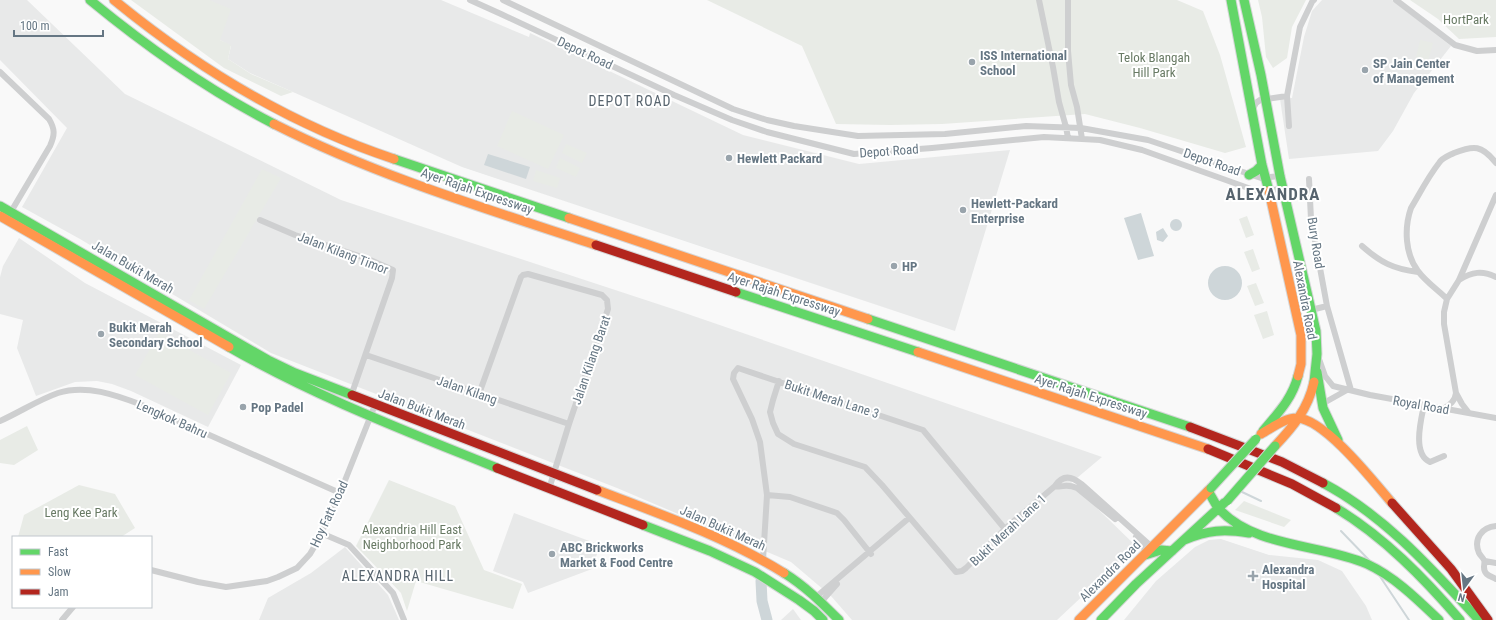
<svg xmlns="http://www.w3.org/2000/svg" width="1496" height="620" font-family="'Roboto Condensed',sans-serif">
<style>
.built{fill:#e8e9e9}
.green{fill:#e8ebe6}
.water{fill:#ced6d9}
.lines{fill:none;stroke-linecap:round;stroke-linejoin:round}
.stream{stroke:#ced6d9;stroke-width:2}
.river{stroke:#ced6d9;stroke-width:11}
.fast-casing{stroke:#d5d6d7;stroke-width:11}
.slow-casing{stroke:#d5d6d7;stroke-width:11}
.jam-casing{stroke:#d5d6d7;stroke-width:11}
.street{stroke:#cecfd0;stroke-width:6}
.fast{stroke:#63d668;stroke-width:9}
.slow{stroke:#ff974d;stroke-width:9}
.jam{stroke:#b3261e;stroke-width:9}
.fast-bridge-casing{stroke:#d5d6d7;stroke-width:11;stroke-linecap:butt}
.fast-bridge{stroke:#63d668;stroke-width:9}
.poi-dot{fill:#99a4ac;stroke:#fff;stroke-width:1.5}
.labels{text-anchor:middle;dominant-baseline:central;stroke-width:4;stroke-linejoin:round;paint-order:stroke}
.park-label{font-size:13px;fill:#687a64;stroke:#fff}
.street-label{font-size:13px;fill:#657683;stroke:#fff}
.poi-label{font-size:13px;font-weight:bold;fill:#657683;stroke:#fff;text-anchor:start}
.neighbourhood-label{font-size:14px;letter-spacing:1px;fill:#57646e;stroke:#fff}
.district-label{font-size:17px;font-weight:bold;letter-spacing:1px;fill:#57646e;stroke:#fff}
</style>
<rect width="100%" height="100%" fill="#f9f9f9"/>
<path class="built" d="M0,0H27L125,94L341,200L676,310L1102,457L1071,483L1136,546L1057,620H852L831,596L791,562L617,488L271,353L80,239L22,207L67,128L0,60Z
M207,0H441L529,37L530,33L743,135L859,164L1010,150L955,331L462,167L250,73L228,59L231,46L220,40Z
M1322,0H1392L1451,46L1414,93L1393,131L1378,151L1289,159L1280,99L1292,98L1304,37L1312,11Z
M19,238L85,283L241,365L208,427L131,391L112,384L97,381L75,382L36,396L17,348L23,320L0,314V277L3,266Z
M514,513L600,545L592,569L528,593L523,582L493,571Z
M1221,539L1269,555L1318,560L1342,571L1366,606L1372,620H1124L1156,581L1195,547L1209,540Z
M345,547L388,595L399,620H259L268,598L311,573Z
M793,609L801,620H781Z"/>
<path class="green" d="M131,0H209L231,9L220,40L231,45L228,59L251,74L293,92L281,96L224,68Z
M707,0H1177L1203,11L1220,55L1246,147L1225,153L1140,128L1085,114L942,124L890,125L836,124L802,46Z
M1258,0H1306L1292,27L1287,58L1273,68L1266,57L1262,17Z
M1410,0H1496V37L1459,39L1438,19Z
M1420,40L1433,43L1426,69L1414,67Z
M512,111L564,135L548,169L497,146Z
M566,144L587,153L582,163L562,153Z
M560,158L580,168L576,177L556,168Z
M262,169L281,178L204,309L189,300Z
M536,170L560,178L557,188L533,181Z
M1247,216L1254,235L1246,238L1239,219Z
M1253,249L1260,269L1252,272L1244,252Z
M1256,283L1264,303L1255,306L1247,286Z
M1267,311L1274,335L1263,339L1254,315Z
M159,333L231,373L208,415L135,375Z
M27,426L38,450L14,465L0,463V440Z
M389,480L455,506L484,570L522,584L513,609L416,581L407,611L401,593L356,546Z
M79,485L115,494L135,528L121,537H18L24,515Z
M1244,501L1291,520L1284,527L1235,510Z"/>
<path class="water" d="M488,154L530,167L526,179L484,165Z
M1141,213L1154,256L1138,260L1124,218Z
M1170 225a6 6 0 1 1 12 0a6 6 0 1 1-12 0Z
M1163,228L1168,236L1163,242L1157,240L1156,232Z
M1208 283a17 17 0 1 1 34 0a17 17 0 1 1-34 0Z"/>
<g class="lines">
<path class="stream" d="M1240,491L1261,501
M1341,531L1369,560
M1379,575L1409,620"/>
<path class="river" d="M761,581L762,601L767,620"/>
<g class="fast-casing">
<path id="fast" d="M90,0C147,47 208,90 274,124
M1231,0L1262,165L1269,191
M1244,0L1261,75L1280,176L1316,331L1317,354L1314,382
M394,159L569,218
M1249,175L1256,171L1262,165
M0,206L268,360L295,373L352,395
M736,292L918,352
M868,319L1190,427
M229,347C314,396 406,431 497,468
M1317,372L1323,408L1338,440
M1263,431C1278,413 1292,399 1298,376
M1323,483C1385,516 1432,569 1479,620
M1208,491C1212,497 1215,504 1219,509C1255,548 1322,544 1367,564C1395,577 1417,599 1439,620
M1336,508C1384,537 1424,578 1460,620
M643,525L710,551L755,572L799,600L814,611L823,620
M1184,540C1208,530 1224,529 1249,533
M1145,555L1161,550L1172,551
M784,573C805,586 822,603 839,620
M1101,620L1136,584L1224,503"/>
</g>
<g class="slow-casing">
<path id="slow" d="M114,0C197,68 292,125 394,159
M274,124C377,176 487,209 596,245
M1269,191L1301,335V364L1298,376
M0,216L229,347
M569,218L868,319
M918,352L1208,449
M1261,434C1272,428 1284,418 1297,418C1325,419 1374,482 1392,503
M1275,446C1293,427 1308,409 1314,382
M597,490C660,514 726,537 784,573
M1079,620L1211,488"/>
</g>
<g class="jam-casing">
<path id="jam" d="M596,245L736,292
M352,395L597,490
M1190,427L1282,462L1323,483
M1208,449L1292,484L1336,508
M497,468L643,525
M1392,503L1451,569L1488,620"/>
</g>
<path class="street" d="M470,0L501,14L674,95L732,120L767,132L854,154L932,148L1044,137L1082,139L1100,140L1142,150L1251,189L1264,192L1283,188
M503,0L733,109L767,120L794,126L858,136L945,134L1026,126L1081,128L1148,140L1261,178L1280,176
M1039,0L1053,67L1059,102L1066,127L1068,138
M1068,0V51L1071,85L1077,107L1082,139
M1396,0L1455,45L1477,51L1496,50
M0,72L49,119C55,129 55,135 50,146L9,215
M1251,112L1256,103L1260,100L1287,96
M1289,126L1287,96L1300,27L1312,2L1314,0
M1309,179L1311,219L1327,306L1351,390
M260,220L295,235L368,259L393,270L392,278L351,396
M1362,246C1380,262 1393,269 1418,272
M1459,280C1472,272 1482,270 1496,277
M1447,299C1439,291 1425,281 1418,271C1405,254 1404,228 1411,208C1420,193 1428,177 1439,163C1442,158 1448,156 1454,153C1474,145 1482,145 1496,163
M1311,310L1327,306
M366,355L569,424
M1319,359L1325,376L1333,386L1370,395L1496,418
M779,381L773,400L770,412L773,423L778,434L794,444L865,467L882,485L956,572L962,571L966,568L1007,527L1055,486C1065,471 1076,479 1086,488L1152,547
M479,394L521,277L523,275L528,274L602,295L607,300L608,309L569,424L549,489
M1322,404L1347,390
M1424,405C1421,420 1412,454 1430,462L1444,456
M1443,409C1450,405 1455,401 1456,393
M1469,413L1462,404L1456,393L1444,324V312L1447,299L1459,280L1496,195
M0,421C20,412 38,400 58,393C86,384 116,395 142,405L340,493
M1055,486C1063,488 1065,483 1077,488L1115,519
M767,495L790,497L837,513L844,520L871,554
M1496,526C1482,527 1473,539 1479,553C1480,555 1483,558 1484,560C1485,562 1484,565 1484,567C1484,575 1490,576 1496,579
M321,533L349,545L393,593L404,620
M1136,537L1147,552
M763,560L767,495L760,442L752,419L733,379L734,373L738,368L923,430L1005,529
M1485,561L1496,563
M151,570L198,582L226,587L267,581L278,577L297,568L310,554L317,542L340,493L375,405
M816,597L909,518
M821,602L837,584
M62,620L73,607"/>
<use href="#fast" class="fast"/>
<use href="#slow" class="slow"/>
<use href="#jam" class="jam"/>
<g class="fast-bridge-casing">
<path id="fast-bridge" d="M1211,488L1256,439
M1227,501L1275,446"/>
</g>
<use href="#fast-bridge" class="fast-bridge"/>
</g>
<g class="poi-dot">
<circle cx="972" cy="62" r="4"/>
<circle cx="1365" cy="70" r="4"/>
<circle cx="729" cy="158" r="4"/>
<circle cx="963" cy="210" r="4"/>
<circle cx="894" cy="266" r="4"/>
<circle cx="101" cy="334" r="4"/>
<circle cx="243" cy="407" r="4"/>
<circle cx="552" cy="554" r="4"/>
<path d="M1251 570h4v4h4v4h-4v4h-4v-4h-4v-4h4z"/>
</g>
<g class="labels">
<g class="park-label">
<text x="1466" y="19">HortPark</text>
<text x="1154" y="57">Telok Blangah<tspan x="1154" dy="15">Hill Park</tspan></text>
<text x="81" y="512">Leng Kee Park</text>
<text x="412" y="529">Alexandria Hill East<tspan x="412" dy="15">Neighborhood Park</tspan></text>
</g>
<g class="street-label">
<text transform="translate(585 53) rotate(25)">Depot Road</text>
<text transform="translate(889 151) rotate(-4)">Depot Road</text>
<text transform="translate(1212 162) rotate(19)">Depot Road</text>
<text transform="translate(477 191) rotate(19)">Ayer Rajah Expressway</text>
<text transform="translate(1316 243) rotate(81)">Bury Road</text>
<text transform="translate(343 253) rotate(21)">Jalan Kilang Timor</text>
<text transform="translate(133 267) rotate(30)">Jalan Bukit Merah</text>
<text transform="translate(784 294) rotate(18)">Ayer Rajah Expressway</text>
<text transform="translate(1305 300) rotate(79)">Alexandra Road</text>
<text transform="translate(591 360) rotate(-71)">Jalan Kilang Barat</text>
<text transform="translate(467 390) rotate(19)">Jalan Kilang</text>
<text transform="translate(1091 396) rotate(18)">Ayer Rajah Expressway</text>
<text transform="translate(832 399) rotate(18)">Bukit Merah Lane 3</text>
<text transform="translate(1421 405) rotate(10)">Royal Road</text>
<text transform="translate(422 409) rotate(21)">Jalan Bukit Merah</text>
<text transform="translate(172 419) rotate(24)">Lengkok Bahru</text>
<text transform="translate(329 514) rotate(-65)">Hoy Fatt Road</text>
<text transform="translate(723 528) rotate(24)">Jalan Bukit Merah</text>
<text transform="translate(1008 530) rotate(-43)">Bukit Merah Lane 1</text>
<text transform="translate(1110 571) rotate(-45)">Alexandra Road</text>
</g>
<g class="poi-label">
<text x="980" y="55">ISS International<tspan x="980" dy="15">School</tspan></text>
<text x="1373" y="63">SP Jain Center<tspan x="1373" dy="15">of Management</tspan></text>
<text x="737" y="158">Hewlett Packard</text>
<text x="971" y="203">Hewlett-Packard<tspan x="971" dy="15">Enterprise</tspan></text>
<text x="902" y="266">HP</text>
<text x="109" y="327">Bukit Merah<tspan x="109" dy="15">Secondary School</tspan></text>
<text x="251" y="407">Pop Padel</text>
<text x="560" y="547">ABC Brickworks<tspan x="560" dy="15">Market &amp; Food Centre</tspan></text>
<text x="1262" y="569">Alexandra<tspan x="1262" dy="15">Hospital</tspan></text>
</g>
<g class="neighbourhood-label">
<text x="630" y="101">DEPOT ROAD</text>
<text x="398" y="576">ALEXANDRA HILL</text>
</g>
<g class="district-label">
<text x="1273" y="194">ALEXANDRA</text>
</g>
</g>
<rect x="12" y="536" width="140" height="72" fill="#ffffff" stroke="#c1c8cd"/>
<rect x="20" y="549" width="20" height="6" fill="#63d668" stroke="#c1c8cd"/>
<text x="48" y="556" font-size="12" fill="#657683">Fast</text>
<rect x="20" y="569" width="20" height="6" fill="#ff974d" stroke="#c1c8cd"/>
<text x="48" y="576" font-size="12" fill="#657683">Slow</text>
<rect x="20" y="589" width="20" height="6" fill="#b3261e" stroke="#c1c8cd"/>
<text x="48" y="596" font-size="12" fill="#657683">Jam</text>
<g transform="translate(1464 588) rotate(195)" stroke="#ffffff" stroke-width="3" paint-order="stroke">
<path d="M0-3L7 15L0 10L-7 15Z" fill="#657683"/>
<text y="-6" font-size="11" font-weight="bold" text-anchor="middle" fill="#657683">N</text>
</g>
<path d="M14 30v6h89v-6" fill="none" stroke="#657683" stroke-width="2"/>
<text x="20" y="30" font-size="12" fill="#657683" stroke="#ffffff" stroke-width="3" paint-order="stroke">100 m</text>
</svg>
